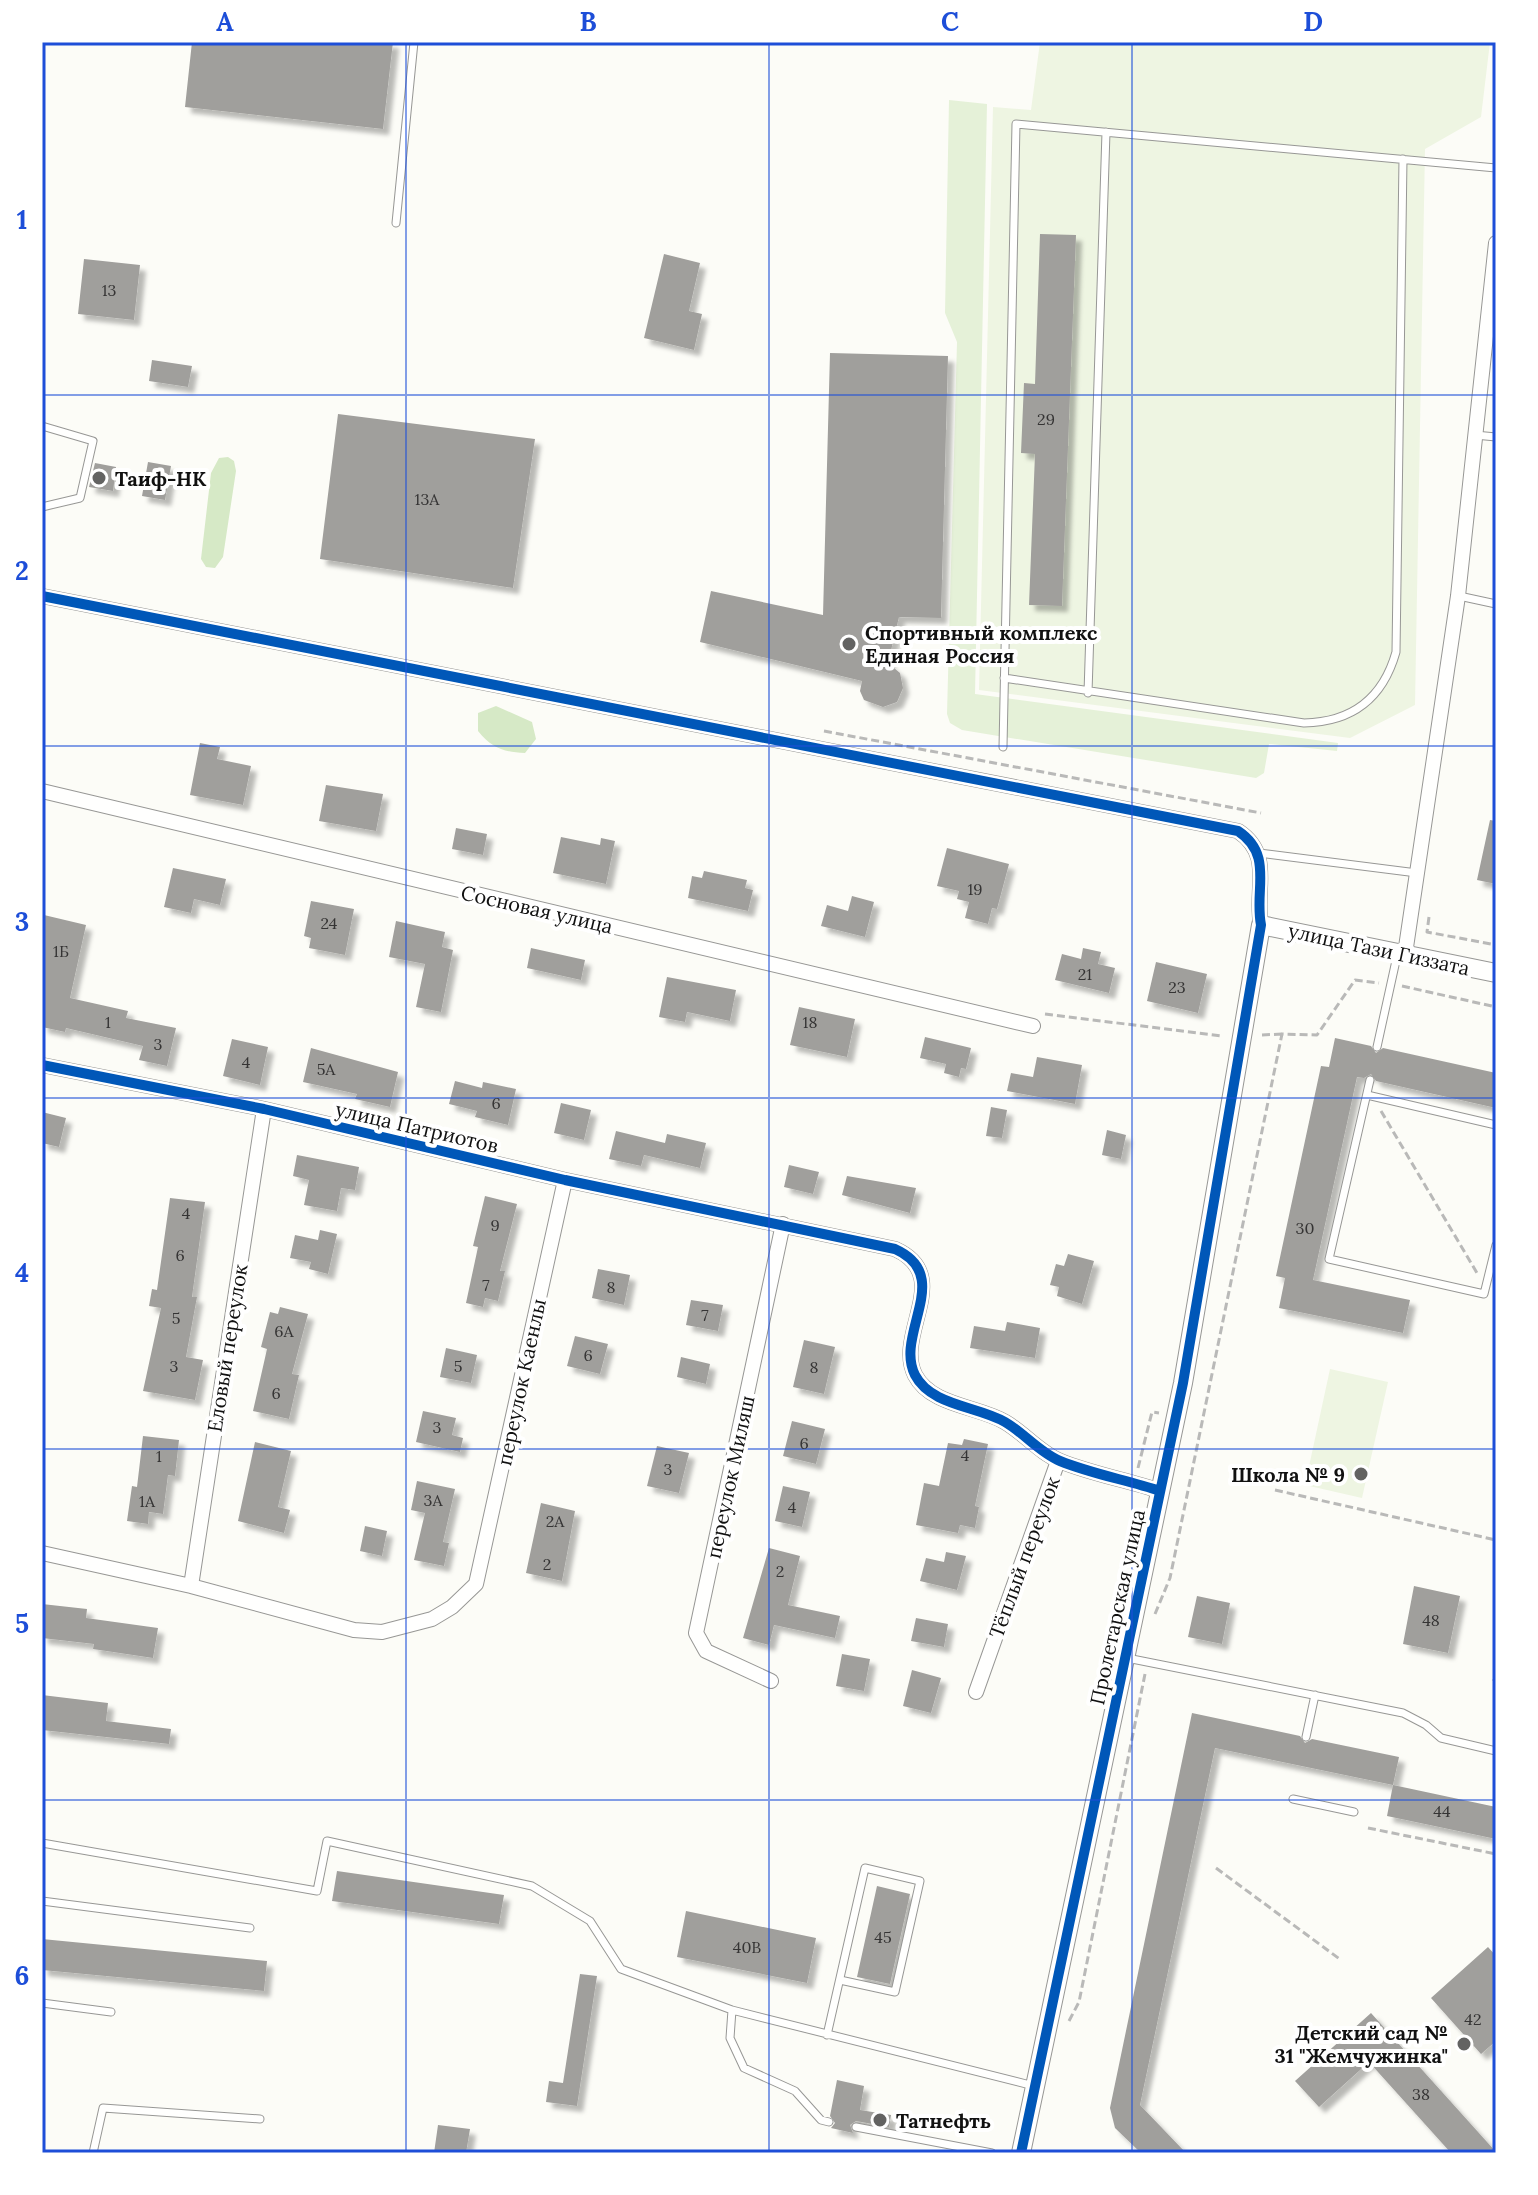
<svg xmlns="http://www.w3.org/2000/svg" width="1538" height="2195" font-family="Lora,serif">
<style>
.green{fill:#e5f1d8}
.forest{fill:#d6e9c6}
.pitch{fill:#eef5e2}
.building{fill:#a09f9c;filter:url(#shadow)}
.lines{fill:none;stroke-linecap:round;stroke-linejoin:round}
.service-casing{stroke:#979795;stroke-width:9}
.minor-casing{stroke:#979795;stroke-width:16}
.tertiary-casing{stroke:#979795;stroke-width:20}
.path{stroke:#b9b9b8;stroke-width:3;stroke-dasharray:8 4;stroke-linecap:butt}
.service{stroke:#fffffe;stroke-width:7}
.minor{stroke:#fffffe;stroke-width:14}
.tertiary{stroke:#fffffe;stroke-width:18}
.cycleway-casing{stroke:#fff;stroke-width:15}
.cycleway{stroke:#0057b8;stroke-width:10}
.grid{fill:none;stroke:#1d4ed8;stroke-width:2;stroke-opacity:0.55}
.poi-dot{fill:#636362;stroke:#fff;stroke-width:3}
.labels{text-anchor:middle;dominant-baseline:central;stroke-width:8;stroke-linejoin:round;paint-order:stroke}
.number-label{font-size:16px;fill:#353434}
.poi-label{font-size:20px;font-weight:bold;fill:#111;stroke:#fff;text-anchor:start}
.street-label{font-size:20px;fill:#111;stroke:#fff}
.neatline{fill:none;stroke:#1d4ed8;stroke-width:3}
.grid-label{font-size:26px;text-anchor:middle;font-weight:bold;fill:#1d4ed8}
</style>
<defs>
<filter id="shadow"><feDropShadow dx="6" dy="6" stdDeviation="2" flood-color="#0004"/></filter>
</defs>
<rect width="100%" height="100%" fill="#fcfcf7"/>
<path class="green" d="M949,100L987,104L975,694L1338,743L1337,751L1269,744L1264,773L1256,778L962,730L950,723L947,714L957,342L945,313Z"/>
<path class="forest" d="M228,457L234,461L236,471L223,557L215,568L206,567L201,559L211,473L219,458Z
M496,706L532,722L536,739L525,753C503,752 492,748 478,731V713Z"/>
<path class="pitch" d="M1040,42H1490L1481,117L1425,149L1415,705L1350,738L979,690L993,107L1031,110Z
M1330,1369L1388,1382L1362,1498L1305,1485Z"/>
<path class="building" d="M192,42H393L383,129L185,107Z
M1040,234L1076,235L1062,606L1029,605L1035,454L1021,453L1024,383L1035,384Z
M664,254L700,263L689,311L702,314L694,350L644,338Z
M84,259L140,265L134,320L78,314Z
M830,353L948,356L941,618L899,617L888,663L900,673L903,688L897,702L883,707L864,700L860,691L862,681L700,642L711,591L823,615Z
M152,360L192,366L188,387L149,381Z
M338,414L535,439L513,588L320,559Z
M148,462L171,466L165,500L142,496Z
M95,463L116,467L113,491L89,487Z
M200,743L220,747L217,759L251,766L243,805L190,795Z
M326,785L383,794L376,831L319,821Z
M1490,820L1496,821V884L1477,880Z
M456,828L487,834L483,855L452,849Z
M561,837L600,845L601,838L615,841L606,884L553,873Z
M947,848L1009,864L997,909L992,908L988,924L965,918L969,902L957,899L959,891L937,886Z
M173,868L226,879L220,905L194,899L191,913L164,907Z
M704,871L747,880L745,888L753,890L748,911L688,898L692,876L702,878Z
M852,896L874,902L865,937L821,926L827,905L848,911Z
M311,901L354,909L345,955L309,948L311,938L304,936Z
M44,915L86,925L70,998L128,1011L126,1018L176,1028L167,1066L139,1060L143,1046L66,1028L65,1032L42,1027Z
M396,921L445,932L442,947L453,950L441,1012L416,1007L425,964L389,957Z
M531,948L585,960L581,980L527,968Z
M1083,948L1101,952L1098,964L1115,968L1109,993L1055,980L1062,954L1081,959Z
M1156,962L1207,974L1198,1013L1147,1001Z
M667,977L736,990L730,1021L687,1012L685,1022L659,1017Z
M799,1007L855,1019L847,1057L790,1045Z
M925,1037L971,1048L966,1069L961,1068L959,1077L944,1073L946,1064L920,1058Z
M1335,1038L1371,1046L1376,1053L1383,1048L1496,1073V1108L1376,1081L1371,1074L1364,1078L1357,1077L1313,1280L1410,1300L1403,1333L1279,1308L1285,1278L1276,1276L1321,1066L1329,1067Z
M232,1039L268,1047L260,1085L223,1076Z
M311,1048L398,1072L390,1107L355,1099L357,1094L303,1082Z
M1037,1057L1082,1065L1075,1104L1007,1091L1011,1073L1033,1077Z
M455,1081L482,1088L483,1082L516,1089L508,1125L475,1117L477,1111L449,1104Z
M561,1103L591,1110L584,1140L554,1133Z
M991,1107L1007,1110L1002,1138L986,1136Z
M42,1112L66,1118L59,1147L42,1143Z
M1107,1130L1126,1135L1121,1159L1102,1155Z
M616,1131L665,1143L667,1134L706,1143L700,1168L644,1155L641,1166L609,1159Z
M297,1155L359,1167L355,1190L341,1188L337,1211L304,1205L309,1180L293,1176Z
M789,1165L819,1172L813,1194L784,1187Z
M847,1176L916,1188L910,1213L842,1195Z
M485,1196L517,1204L500,1271H505L498,1301L485,1298L483,1307L466,1303L478,1247L473,1246Z
M170,1198L205,1202L192,1297H197L186,1357L203,1360L195,1400L143,1391L161,1308L149,1306L152,1289L157,1290Z
M320,1230L337,1234L328,1274L309,1269L311,1262L290,1258L295,1235L318,1240Z
M1068,1254L1094,1261L1082,1304L1057,1296L1059,1287L1050,1285L1056,1264L1064,1266Z
M598,1269L630,1275L624,1305L592,1298Z
M691,1300L723,1305L718,1331L686,1325Z
M280,1307L308,1314L292,1374L299,1375L289,1419L253,1411L267,1349L261,1347L270,1312L278,1314Z
M1007,1322L1040,1328L1035,1358L970,1348L974,1326L1005,1331Z
M575,1336L608,1344L600,1374L567,1366Z
M804,1340L835,1347L824,1394L793,1387Z
M446,1348L477,1355L471,1383L440,1377Z
M681,1357L710,1364L706,1384L677,1377Z
M423,1411L456,1418L452,1435L463,1438L460,1452L416,1442Z
M792,1421L825,1429L816,1464L783,1456Z
M143,1436L179,1440L175,1476L168,1475L163,1514L149,1512L148,1524L127,1521L132,1486L137,1487Z
M964,1439L988,1444L975,1506L979,1507L975,1528L960,1525L958,1533L916,1525L924,1483L939,1486L948,1443L962,1445Z
M255,1442L291,1451L278,1507L290,1510L284,1533L238,1521Z
M657,1446L689,1453L679,1493L647,1486Z
M417,1481L455,1489L443,1542L449,1543L444,1566L414,1560L425,1513L411,1510Z
M783,1486L810,1492L802,1527L775,1521Z
M541,1503L575,1511L562,1581L526,1573Z
M365,1526L387,1531L382,1556L360,1551Z
M769,1548L800,1556L788,1605L840,1616L835,1638L774,1625L769,1645L743,1638Z
M946,1552L966,1556L957,1590L920,1581L926,1558L944,1562Z
M1414,1586L1460,1596L1448,1653L1403,1644Z
M1197,1596L1230,1603L1222,1644L1188,1637Z
M42,1604L87,1609L86,1618L158,1628L153,1658L93,1649L94,1644L42,1638Z
M916,1618L948,1624L944,1647L911,1641Z
M842,1654L870,1659L864,1691L836,1686Z
M912,1670L941,1678L931,1713L903,1706Z
M42,1695L108,1703L106,1721L171,1729L169,1744L42,1730Z
M1192,1713L1300,1736L1305,1743L1312,1739L1399,1757L1393,1785L1215,1748L1140,2105L1186,2153H1141L1115,2128L1110,2108Z
M1393,1785L1496,1807V1839L1387,1816Z
M337,1871L504,1895L499,1924L332,1901Z
M877,1886L910,1894L890,1984L857,1977Z
M686,1911L816,1938L807,1983L677,1957Z
M42,1939L267,1961L264,1991L42,1970Z
M1488,1947L1496,1956V2041L1481,2054L1431,1998Z
M580,1974L597,1976L577,2106L546,2102L549,2081L563,2083Z
M1371,2013L1496,2152V2153H1451L1369,2062L1319,2107L1295,2081Z
M837,2080L864,2086L860,2110L891,2115L889,2127L856,2121L850,2125L853,2133L831,2128L835,2123L830,2116Z
M438,2125L470,2129L466,2153H434Z"/>
<g class="lines">
<g class="service-casing">
<path id="service" d="M396,223L414,42
M42,426L93,441L80,498L42,507
M1475,435L1496,437
M1459,596L1496,604
M1004,678L1304,723C1353,722 1383,698 1396,652L1403,159
M1088,693L1106,132
M1003,747L1016,124L1496,168
M1259,853L1417,873
M1377,1047L1397,956
M1370,1080L1329,1259L1484,1294L1496,1245
M1367,1095L1496,1125
M1127,1658L1403,1713L1426,1725L1441,1738L1496,1751
M1306,1737L1315,1695
M1293,1799L1354,1812
M42,1843L317,1891L327,1841L532,1886L590,1921L621,1969L732,2010L1034,2086
M42,1901L250,1928
M42,2003L111,2012
M732,2010L730,2038L744,2068L795,2091L821,2120L829,2122
M827,2035L865,1868L920,1881L895,1992L840,1980
M856,2127L992,2153
M93,2153L103,2108L260,2119"/>
</g>
<g class="minor-casing">
<path id="minor" d="M42,596L1238,831C1274,855 1254,889 1261,925
M42,791L1033,1026
M1405,954L1458,596L1496,243
M42,1065L264,1109L565,1180L895,1249C955,1276 894,1334 915,1375C931,1406 978,1406 1005,1422C1024,1433 1040,1453 1060,1461C1092,1474 1127,1480 1160,1491
M42,1553L191,1586L354,1630L382,1632L432,1619L452,1607L476,1584L565,1180
M191,1586L264,1109
M771,1681L706,1651L696,1633L783,1224
M976,1692L1058,1461"/>
</g>
<g class="tertiary-casing">
<path id="tertiary" d="M1021,2153L1183,1383L1261,925L1496,973"/>
</g>
<path class="path" d="M824,731L1261,813
M1429,917L1427,932L1496,945
M1402,986L1496,1007
M1045,1014L1222,1036
M1262,1035L1282,1034
M1381,1111L1477,1273
M1138,1468L1152,1412L1159,1413
M1275,1490L1496,1540
M1155,1614L1170,1578L1282,1034L1317,1035L1355,980L1379,983
M1493,1681L1496,1678
M1368,1828L1496,1854
M1216,1868L1341,1960
M1069,2021L1079,2002L1145,1674"/>
<use href="#service" class="service"/>
<use href="#minor" class="minor"/>
<use href="#tertiary" class="tertiary"/>
<g class="cycleway-casing">
<path id="cycleway" d="M42,596L1238,831C1274,855 1254,889 1261,925L1183,1383L1021,2153
M42,1065L264,1109L565,1180L895,1249C955,1276 894,1334 915,1375C931,1406 978,1406 1005,1422C1024,1433 1040,1453 1060,1461C1092,1474 1127,1480 1160,1491"/>
</g>
<use href="#cycleway" class="cycleway"/>
</g>
<path class="grid" d="M406,42V2153M769,42V2153M1132,42V2153M42,395H1496M42,746H1496M42,1098H1496M42,1449H1496M42,1800H1496"/>
<g class="poi-dot">
<circle cx="99" cy="478" r="8"/>
<circle cx="849" cy="644" r="8"/>
<circle cx="1361" cy="1474" r="8"/>
<circle cx="1464" cy="2044" r="8"/>
<circle cx="880" cy="2120" r="8"/>
</g>
<g class="labels">
<g class="number-label">
<text x="109" y="290">13</text>
<text x="1046" y="419">29</text>
<text x="427" y="499">13А</text>
<text x="975" y="889">19</text>
<text x="329" y="923">24</text>
<text x="61" y="951">1Б</text>
<text x="1085" y="974">21</text>
<text x="1177" y="987">23</text>
<text x="108" y="1022">1</text>
<text x="810" y="1022">18</text>
<text x="158" y="1044">3</text>
<text x="246" y="1062">4</text>
<text x="326" y="1069">5А</text>
<text x="496" y="1103">6</text>
<text x="186" y="1213">4</text>
<text x="495" y="1225">9</text>
<text x="1305" y="1228">30</text>
<text x="180" y="1255">6</text>
<text x="486" y="1285">7</text>
<text x="611" y="1287">8</text>
<text x="705" y="1315">7</text>
<text x="176" y="1318">5</text>
<text x="284" y="1331">6А</text>
<text x="588" y="1355">6</text>
<text x="174" y="1366">3</text>
<text x="458" y="1366">5</text>
<text x="814" y="1367">8</text>
<text x="276" y="1393">6</text>
<text x="437" y="1427">3</text>
<text x="804" y="1443">6</text>
<text x="965" y="1455">4</text>
<text x="159" y="1456">1</text>
<text x="668" y="1469">3</text>
<text x="433" y="1500">3А</text>
<text x="147" y="1501">1А</text>
<text x="792" y="1507">4</text>
<text x="555" y="1521">2А</text>
<text x="547" y="1564">2</text>
<text x="780" y="1571">2</text>
<text x="1431" y="1620">48</text>
<text x="1442" y="1811">44</text>
<text x="883" y="1937">45</text>
<text x="747" y="1947">40В</text>
<text x="1473" y="2019">42</text>
<text x="1421" y="2094">38</text>
</g>
<g class="poi-label">
<text x="115" y="478">Таиф-НК</text>
<text x="865" y="632">Спортивный комплекс<tspan x="865" dy="23">Единая Россия</tspan></text>
<text x="1345" y="1474" text-anchor="end">Школа № 9</text>
<text x="1448" y="2032" text-anchor="end">Детский сад №<tspan x="1448" dy="23">31 "Жемчужинка"</tspan></text>
<text x="896" y="2120">Татнефть</text>
</g>
<g class="street-label">
<text transform="translate(537 909) rotate(13)">Сосновая улица</text>
<text transform="translate(1379 949) rotate(12)">улица Тази Гиззата</text>
<text transform="translate(417 1127) rotate(13)">улица Патриотов</text>
<text transform="translate(227 1348) rotate(-81)">Еловый переулок</text>
<text transform="translate(521 1382) rotate(-78)">переулок Каенлы</text>
<text transform="translate(730 1477) rotate(-78)">переулок Миляш</text>
<text transform="translate(1024 1557) rotate(-70)">Тёплый переулок</text>
<text transform="translate(1117 1607) rotate(-78)">Пролетарская улица</text>
</g>
</g>
<rect width="1538" height="2195" fill="none" stroke="#ffffff" stroke-width="88"/>
<rect x="44" y="44" width="1450" height="2107" class="neatline"/>
<g class="grid-label">
<text x="225" y="31">A</text>
<text x="588" y="31">B</text>
<text x="950" y="31">C</text>
<text x="1313" y="31">D</text>
<text x="22" y="229">1</text>
<text x="22" y="580">2</text>
<text x="22" y="931">3</text>
<text x="22" y="1282">4</text>
<text x="22" y="1633">5</text>
<text x="22" y="1985">6</text>
</g>
</svg>
